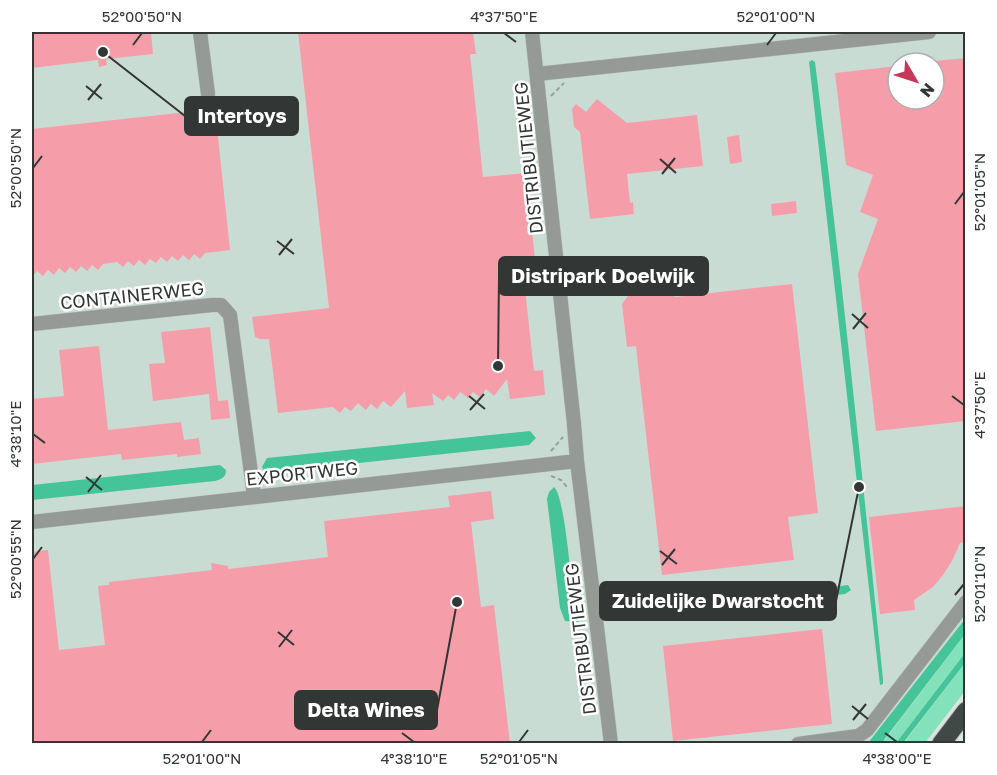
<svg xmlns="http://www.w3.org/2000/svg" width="997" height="775" font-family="'Golos Text',sans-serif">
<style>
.built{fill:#c9dcd3;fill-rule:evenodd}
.green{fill:#83e1bc}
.water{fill:#44c498}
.building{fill:#f59ea9}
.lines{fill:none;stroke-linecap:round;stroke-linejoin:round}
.minor-casing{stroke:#b8c2be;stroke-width:15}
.highway-casing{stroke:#b8c2be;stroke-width:20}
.path{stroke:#979f9b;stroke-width:2;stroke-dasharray:4.5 3;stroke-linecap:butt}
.minor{stroke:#959a97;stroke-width:14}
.highway{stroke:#404945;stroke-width:18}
.ticks{fill:none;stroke:#323634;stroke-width:2}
.labels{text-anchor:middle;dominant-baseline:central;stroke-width:5;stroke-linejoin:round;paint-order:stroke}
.street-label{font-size:18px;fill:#323634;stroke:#fff}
.leader{fill:none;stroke:#323634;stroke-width:2}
.callout-dot{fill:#323634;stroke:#fff;stroke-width:2}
.callout{fill:#323634;stroke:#323634;stroke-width:2}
.callout-label{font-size:20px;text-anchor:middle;font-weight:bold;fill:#fff}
.neatline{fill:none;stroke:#323634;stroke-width:2}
.ticks-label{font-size:15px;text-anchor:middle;fill:#323634}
</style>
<rect width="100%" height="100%" fill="#dae5e0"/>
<path class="built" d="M32,32H965V633L880,743H32ZM898,63H934V99H898Z"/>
<path class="green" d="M965,634V653L896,743H884V741Z
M965,663V691L925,743L903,744Z"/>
<path class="water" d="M812,60L815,62C841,267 862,473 883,679V684L880,685L809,62Z
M530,431L536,438L529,445L274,472H265L262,467L267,458Z
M220,465L226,470C226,477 222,479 215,481L32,500V485Z
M554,487C565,496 571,584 574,603V618L579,622L565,621L560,608L547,499L549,492Z
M848,585L851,590L845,594L611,619L609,617L613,614Z
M965,619V634L884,740V743H868Z
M965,653V663L903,743H896Z"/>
<path class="building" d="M32,32H151L153,54L106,59L107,65L99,67L98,60L32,68Z
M298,32H473L476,54H470L483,177L526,173L536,269L523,271L534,371L543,370L545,395L510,399L507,379L494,396L486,389L480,397L473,392L468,398L460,392L454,400L448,395L443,401L432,393L434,405L407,408L405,391L391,407L383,401L377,409L371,404L366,410L358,403L351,411L345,407L340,413L333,407L278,413L269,339H260L255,337L252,317L329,308Z
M966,58V421L876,431L858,274L878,219L860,212L873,175L846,165L835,73L898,66V99H934V61Z
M597,99L627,123L697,115L703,166L627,174L630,203L633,202L634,214L590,219L580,132L574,127L572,109L576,104L586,112Z
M215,109L230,250L205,253L200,259L194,254L189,260L183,255L178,261L172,256L167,262L161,257L156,263L150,259L145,265L139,260L134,266L128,261L123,267L117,262L103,264L98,270L92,265L87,271L81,266L76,272L70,267L65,273L59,268L54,275L48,270L43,276L37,271L32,278V129Z
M739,135L742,162L730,164L727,137Z
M796,201L797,213L772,216L771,204Z
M792,284L818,513L788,517L794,560L662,575L636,346L627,347L622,304L630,293L673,288L675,297Z
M210,327L218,401L228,400L230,418L211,420L209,394L153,401L149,364L165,363L161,332Z
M99,346L108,430L181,422L184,440L199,438L201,454L177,457V454L122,460L121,454L32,464V399L64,396L59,350Z
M491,491L494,519L471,522L481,607L494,605L510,744H32V552L48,550L59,650L105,645L98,586L109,585V582L212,570L211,563L228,566V569L328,557L324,521L450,507L448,496Z
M966,506V542L960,543L952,561L943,575L933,587L914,600L915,610L880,614L869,517Z
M822,629L832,724L673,741L663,646Z"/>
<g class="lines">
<g class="minor-casing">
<path id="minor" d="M200,32L208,94
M532,32L574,424L577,461L611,744
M537,74L929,32
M32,324L212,305H221L230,315L254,496
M32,522L577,461
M798,744L858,736L867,730L966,602"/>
</g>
<g class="highway-casing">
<path id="highway" d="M941,744L966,711"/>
</g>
<path class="path" d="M551,96L564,83
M551,451L563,437
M551,476L561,480L568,488"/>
<use href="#minor" class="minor"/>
<use href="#highway" class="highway"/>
</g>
<path class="ticks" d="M504,33L516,42M133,45L142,33M767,45L776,33M86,86L102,99M88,100L101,84M660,159L676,173M33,168L42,156M662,174L675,158M955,204L964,192M277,241L294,254M279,255L292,239M852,314L868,328M853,329L866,313M469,396L485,409M952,396L964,405M470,410L484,394M33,434L45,443M86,477L102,490M88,492L101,475M660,551L677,564M33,559L42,547M662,565L675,549M955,595L964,584M278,632L294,645M279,647L292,630M852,706L868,719M853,720L866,704M402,733L414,742M885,733L897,742M202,742L211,730M519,742L528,730"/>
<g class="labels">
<g class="street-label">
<text transform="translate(528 158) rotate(-96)">DISTRIBUTIEWEG</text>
<text transform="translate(132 295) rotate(-6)">CONTAINERWEG</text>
<text transform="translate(302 473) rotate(-6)">EXPORTWEG</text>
<text transform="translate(580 639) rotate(-97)">DISTRIBUTIEWEG</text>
</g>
</g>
<path class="leader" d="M103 52L185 116M498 366L499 276M859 487L836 601M457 602L437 710"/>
<g class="callout-dot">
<circle cx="103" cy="52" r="6"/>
<circle cx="498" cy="366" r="6"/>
<circle cx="859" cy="487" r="6"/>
<circle cx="457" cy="602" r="6"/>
</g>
<g class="callout">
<rect x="185" y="97" width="113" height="38" rx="6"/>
<rect x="499" y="257" width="209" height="38" rx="6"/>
<rect x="600" y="582" width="236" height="38" rx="6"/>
<rect x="295" y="691" width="142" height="38" rx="6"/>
</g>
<g class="callout-label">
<text x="242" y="123">Intertoys</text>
<text x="603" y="283">Distripark Doelwijk</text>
<text x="718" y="608">Zuidelijke Dwarstocht</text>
<text x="366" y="717">Delta Wines</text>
</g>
<rect width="997" height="775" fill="none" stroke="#ffffff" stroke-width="66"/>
<g transform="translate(916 81) rotate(129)"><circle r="28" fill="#ffffff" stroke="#adafae" stroke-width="1.5"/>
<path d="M0-4.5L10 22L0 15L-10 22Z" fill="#c63759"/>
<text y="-9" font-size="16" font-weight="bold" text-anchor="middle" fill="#323634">N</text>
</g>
<rect x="33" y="33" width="931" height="709" class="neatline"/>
<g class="ticks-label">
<text x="142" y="22">52°00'50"N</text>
<text x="504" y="22">4°37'50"E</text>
<text x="776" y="22">52°01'00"N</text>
<text transform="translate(16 168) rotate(-90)" y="5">52°00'50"N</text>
<text transform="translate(980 192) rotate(-90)" y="5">52°01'05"N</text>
<text transform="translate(980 405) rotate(-90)" y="5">4°37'50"E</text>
<text transform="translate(16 434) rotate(-90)" y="5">4°38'10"E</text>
<text transform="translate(16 559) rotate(-90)" y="5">52°00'55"N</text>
<text transform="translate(980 584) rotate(-90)" y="5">52°01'10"N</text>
<text x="202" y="764">52°01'00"N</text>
<text x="414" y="764">4°38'10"E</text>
<text x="519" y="764">52°01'05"N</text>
<text x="897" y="764">4°38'00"E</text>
</g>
</svg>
